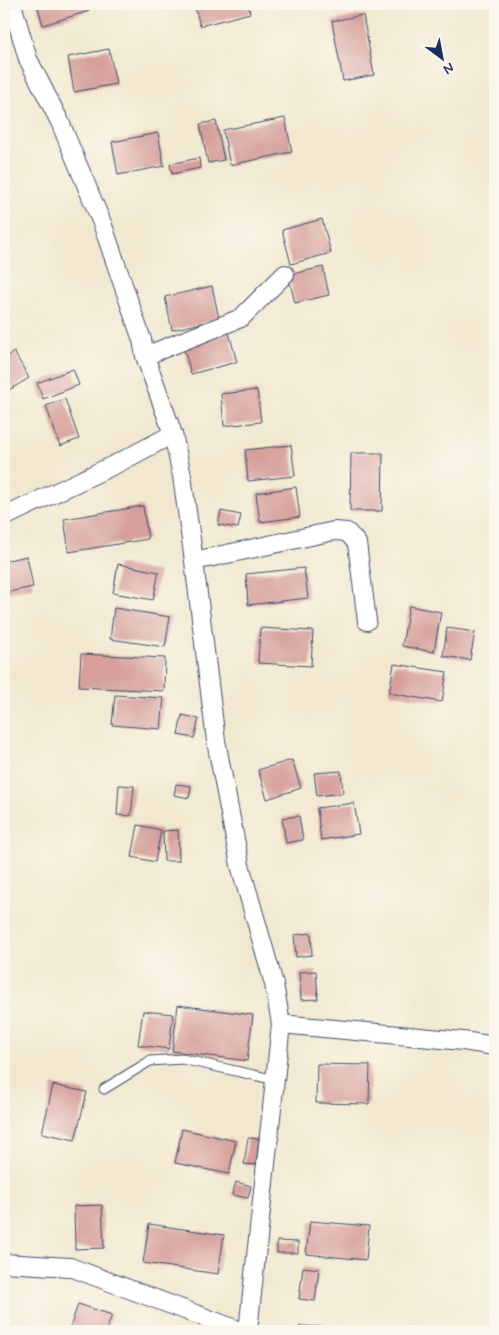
<svg xmlns="http://www.w3.org/2000/svg" width="499" height="1335" font-family="Mynerve,sans-serif">
<style>
.building{fill:#d69f9b}
.lines{fill:none;stroke-linecap:round;stroke-linejoin:round}
.service-casing{stroke:#3b4b6f;stroke-width:11}
.minor-casing{stroke:#3b4b6f;stroke-width:20}
.service{stroke:#fff;stroke-width:9}
.minor{stroke:#fff;stroke-width:18}
</style>
<rect width="100%" height="100%" fill="#fbf7ec"/>
<filter id="ink" filterUnits="userSpaceOnUse"><feTurbulence type="fractalNoise" baseFrequency=".02" numOctaves="2"/><feDisplacementMap in="SourceGraphic" scale="10" xChannelSelector="R" yChannelSelector="G"/><feConvolveMatrix kernelMatrix="1 2 1 2 8 2 1 2 1" color-interpolation-filters="sRGB"/></filter>
<filter id="wash" filterUnits="userSpaceOnUse"><feTurbulence type="fractalNoise" baseFrequency=".0096" numOctaves="4" result="noise"/><feDisplacementMap in="SourceGraphic" scale="20" xChannelSelector="R" yChannelSelector="G"/><feGaussianBlur stdDeviation="1.12" result="paint"/><feColorMatrix in="noise" values="0 0 0 0 0 0 0 0 0 0 0 0 0 0 0 0 0 1.4 0 .05"/><feComposite in="paint" operator="in"/></filter>
<g filter="url(#wash)">
<rect width="100%" height="100%" fill="#f1e8cf"/>
<g id="blocks">
<path class="building" d="M37,4H87L89,11L43,25Z
M194,4H248L250,13L200,26Z
M363,15L374,75L343,81L332,21Z
M109,49L116,84L74,92L68,57Z
M285,118L292,152L230,165L223,130Z
M216,121L224,160L208,163L200,124Z
M158,133L164,166L118,175L112,142Z
M199,158L200,168L172,174L170,164Z
M322,219L331,253L291,264L282,230Z
M323,267L329,295L295,303L288,275Z
M212,286L219,319L172,330L165,297Z
M229,333L237,362L191,374L183,345Z
M14,352L29,378L4,393V358Z
M73,369L79,385L43,399L37,383Z
M257,390L261,422L224,426L221,394Z
M65,399L79,439L60,446L46,406Z
M291,445L295,476L248,481L245,450Z
M351,453H383L382,511H350Z
M296,487L300,517L260,522L256,493Z
M143,506L148,539L69,552L64,519Z
M221,511L241,515L238,528L218,525Z
M27,556L33,587L4,593V561Z
M118,564L159,572L153,600L113,593Z
M304,568L308,598L248,605L246,574Z
M409,606L441,612L434,652L402,646Z
M114,608L170,617L165,647L110,639Z
M260,628L313,631L311,666L258,663Z
M447,628L475,632L470,660L443,656Z
M81,654L165,658L164,691L79,687Z
M394,664L447,672L442,702L389,693Z
M115,695L164,698L161,729L112,725Z
M182,715L199,719L194,738L178,735Z
M292,760L301,788L267,799L258,770Z
M341,771L343,793L317,796L314,773Z
M176,784L191,786L189,798L174,795Z
M119,785L134,786L131,816L117,815Z
M354,803L359,834L321,840L317,808Z
M299,816L303,840L286,843L282,818Z
M138,825L161,830L155,862L132,857Z
M178,830L179,861H164L163,831Z
M311,933L312,955L296,957L294,935Z
M316,971L318,999L301,1000L299,972Z
M178,1005L253,1015L247,1061L172,1051Z
M143,1011L173,1014L169,1049L138,1045Z
M317,1064L370,1065L369,1104L316,1103Z
M53,1085L87,1092L75,1140L42,1133Z
M182,1129L236,1141L229,1174L175,1163Z
M248,1138L259,1139L256,1165L244,1164Z
M236,1182L251,1186L248,1198L232,1195Z
M102,1205L104,1248L75,1249L74,1206Z
M310,1221L369,1226L366,1260L306,1254Z
M149,1224L224,1235L218,1274L143,1263Z
M277,1241L298,1242V1253H277Z
M303,1267L319,1269L315,1301L299,1299Z
M78,1304L112,1315L106,1331H69Z
M300,1326L349,1328L348,1331H300Z"/>
</g>
</g>
<g filter="url(#ink)">
<use href="#blocks" fill-opacity="0" stroke="#3b4b6f" stroke-width="1"/>
<g class="lines">
<g class="service-casing">
<path id="service" d="M104,1089L150,1061L182,1059L276,1080"/>
</g>
<g class="minor-casing">
<path id="minor" d="M12,4L28,59L60,122L102,223L142,340L145,356L173,434L182,476L194,561L216,741L240,865L274,984L281,1024L248,1331
M145,356L241,318L285,274
M4,517L120,462L173,434
M194,561L334,531L347,532L357,543L367,621
M281,1024L463,1041L495,1046
M4,1263L70,1267L241,1331"/>
</g>
<use href="#service" class="service"/>
<use href="#minor" class="minor"/>
</g>
</g>
<rect width="499" height="1335" fill="none" stroke="#fbf7ec" stroke-width="20"/>
<g transform="translate(442 58) rotate(148)" stroke="#fbf7ec" stroke-width="4" paint-order="stroke">
<path d="M0-4L9 19L0 12L-9 19Z" fill="#1b2f5e"/>
<text y="-8" font-size="14" font-weight="bold" text-anchor="middle" fill="#1b2f5e">N</text>
</g>
</svg>
